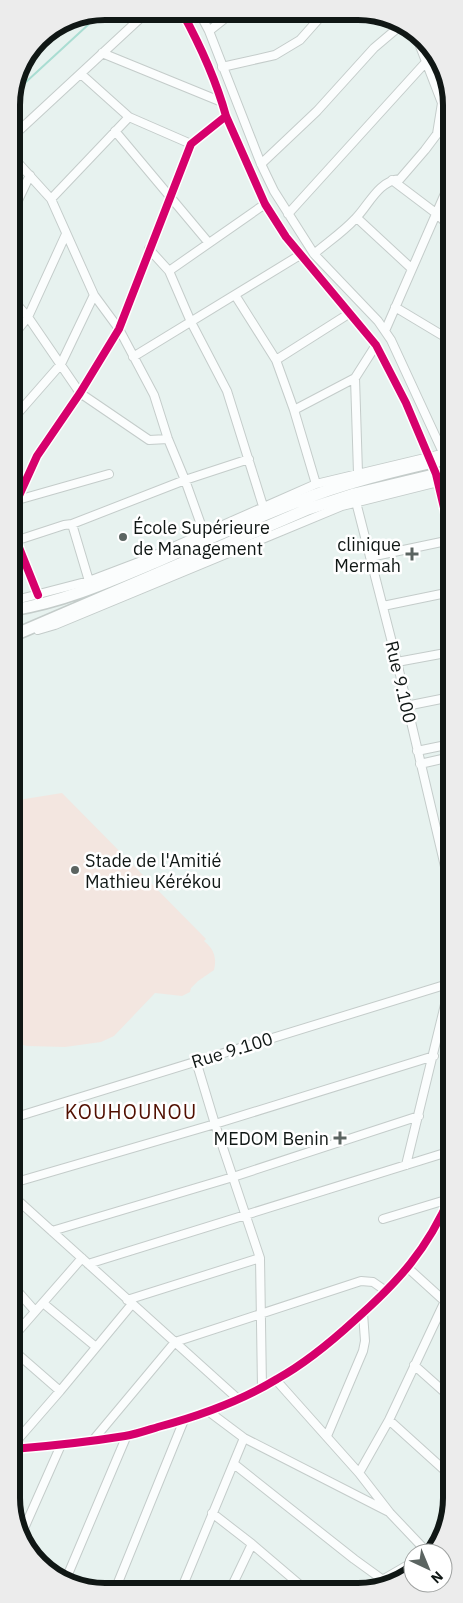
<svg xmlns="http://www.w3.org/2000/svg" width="463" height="1603" font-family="'IBM Plex Sans',sans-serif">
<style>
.green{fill:#f3e6e0}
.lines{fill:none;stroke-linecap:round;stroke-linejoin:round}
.stream{stroke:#a9ddd2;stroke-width:2}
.minor-casing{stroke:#c4ccca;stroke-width:10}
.highway-casing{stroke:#c4ccca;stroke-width:14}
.minor{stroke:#fbfdfd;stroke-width:8}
.highway{stroke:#fbfdfd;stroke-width:11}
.cycleway-casing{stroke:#fff;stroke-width:11}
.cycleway{stroke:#d6006c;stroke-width:8}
.poi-dot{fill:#5b6461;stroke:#fff;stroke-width:2}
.labels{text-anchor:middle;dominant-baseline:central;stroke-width:5;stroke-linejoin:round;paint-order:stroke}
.poi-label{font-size:18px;fill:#101715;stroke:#fff;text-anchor:start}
.street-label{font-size:18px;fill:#101715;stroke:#fff}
.quarter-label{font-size:20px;letter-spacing:1px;fill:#500f00;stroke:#fff}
.rim{fill:none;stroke:#101715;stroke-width:6}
</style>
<rect width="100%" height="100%" fill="#e7f2ef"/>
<path class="green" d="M62,793L206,939L204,941C214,949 217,958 214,970L198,981L191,988L190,992L182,996L155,993L114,1036L101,1042L65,1047L27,1046L12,1042V801Z"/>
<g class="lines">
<path class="stream" d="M14,93L102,12"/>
<g class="minor-casing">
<path id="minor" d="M182,12C200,45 216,80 226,116L265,204L286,237L376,345L406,403L436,474L450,533
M199,12L209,31L261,164L274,191L314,254L378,321L391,340L446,459L450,473
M309,13L316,22
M209,31L233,12
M102,53L222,102
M222,67L275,55L300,40L324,13
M81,74L129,117L191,144
M115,131L208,242
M11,138L147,12
M11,155L51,199L94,295L119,329L154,395L168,439L185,480L204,533
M261,164L317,111L374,48L400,26
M392,180L437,214L450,227
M51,199L129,117
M12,213L30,175
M288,214L426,62L434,57
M357,218L411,268
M149,249L169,271L191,322L227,391L263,506
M314,254C328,242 343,232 355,219C369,205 378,181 400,179L425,150L437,134L442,103L415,33
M169,271L265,204
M235,295L276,360L294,410L316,484
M12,299L28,317L80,393L149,440L168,439
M395,307L450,340
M385,331L450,182
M12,337L28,317L66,234
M445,337L450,326
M133,357L300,255
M276,360L350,313
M294,410L355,378
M12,420L61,364L94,295
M358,473L355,378L376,345
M14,501L109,474
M356,502L397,662L451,892
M72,524L89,581
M12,542L64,525L72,524L185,480L249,459
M370,557L451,540
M38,595L16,540L17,500L37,456L80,393L119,329L191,144L226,116
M12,601L89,581L139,562L316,484L450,452
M383,606L451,592
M38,630L55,625L342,506L450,479
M397,662L451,652
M406,706L451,697
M417,751L451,744
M420,764L451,757
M196,1061L215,1124L260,1258L262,1388
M13,1118L451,983
M406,1165L450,984
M13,1183L215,1124L434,1056
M13,1196L238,1399
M383,1219L449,1199
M52,1231L233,1177L419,1116
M88,1264L451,1151
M408,1268L451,1307
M13,1286L35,1311
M127,1300L260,1258
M43,1303L96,1347
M13,1337L82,1258
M13,1350L60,1391
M414,1365L451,1398
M276,1380L359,1473L390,1513L428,1553
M208,1411L244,1438L387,1511
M389,1420L452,1477
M327,1436L363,1351L365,1341L363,1313
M94,1439L175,1342L361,1281L373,1282L386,1291
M13,1445L60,1391L132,1304
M13,1449C51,1446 88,1442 125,1436C137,1434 148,1430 158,1427C199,1416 241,1401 277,1379C306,1363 331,1342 355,1320C399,1281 427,1250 451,1195
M234,1464L354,1559L383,1580
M359,1473L389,1420L445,1301
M212,1513L252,1544L306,1590
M22,1533L61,1445
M66,1579L127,1435
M115,1590L184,1420
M181,1590L244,1438
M230,1590L252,1544
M365,1590L413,1562"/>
</g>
<g class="highway-casing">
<path id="highway" d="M12,610C62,602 106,583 151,564C199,543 246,522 294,503C345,482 398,470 450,458
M12,636L308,509L354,494L450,471"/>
</g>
<use href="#minor" class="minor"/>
<use href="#highway" class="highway"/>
<g class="cycleway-casing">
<path id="cycleway" d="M182,12C200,45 216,80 226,116L265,204L286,237L376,345L406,403L436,474L450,533
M38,595L16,540L17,500L37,456L80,393L119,329L191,144L226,116
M13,1449C51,1446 88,1442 125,1436C137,1434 148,1430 158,1427C199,1416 241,1401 277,1379C306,1363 331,1342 355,1320C399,1281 427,1250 451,1195"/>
</g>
<use href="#cycleway" class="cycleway"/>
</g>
<g class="poi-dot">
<circle cx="123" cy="537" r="5"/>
<path d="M409.5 546.5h5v5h5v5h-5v5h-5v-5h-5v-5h5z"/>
<circle cx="75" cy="870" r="5"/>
<path d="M337.5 1130.5h5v5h5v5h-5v5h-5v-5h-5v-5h5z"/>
</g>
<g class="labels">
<g class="poi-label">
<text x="133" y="527">École Supérieure<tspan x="133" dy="21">de Management</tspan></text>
<text x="401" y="544" text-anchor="end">clinique<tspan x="401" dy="21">Mermah</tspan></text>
<text x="85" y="860">Stade de l'Amitié<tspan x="85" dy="21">Mathieu Kérékou</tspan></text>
<text x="329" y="1138" text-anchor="end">MEDOM Benin</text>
</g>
<g class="street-label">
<text transform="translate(401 682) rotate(77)">Rue 9.100</text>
<text transform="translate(232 1050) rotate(-17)">Rue 9.100</text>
</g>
<g class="quarter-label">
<text x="131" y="1111">KOUHOUNOU</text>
</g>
</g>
<path d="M0 0H463V1603H0ZM105 20H358A85 85 0 0 1 443 105V1498A85 85 0 0 1 358 1583H105A85 85 0 0 1 20 1498V105A85 85 0 0 1 105 20Z" fill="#ececec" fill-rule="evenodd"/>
<path class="rim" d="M105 20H358A85 85 0 0 1 443 105V1498A85 85 0 0 1 358 1583H105A85 85 0 0 1 20 1498V105A85 85 0 0 1 105 20Z"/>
<g transform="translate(428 1568) rotate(136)"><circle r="24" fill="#ffffff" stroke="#9fa2a1"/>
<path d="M0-4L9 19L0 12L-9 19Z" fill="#5b6461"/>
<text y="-8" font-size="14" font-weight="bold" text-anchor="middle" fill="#101715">N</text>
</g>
</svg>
